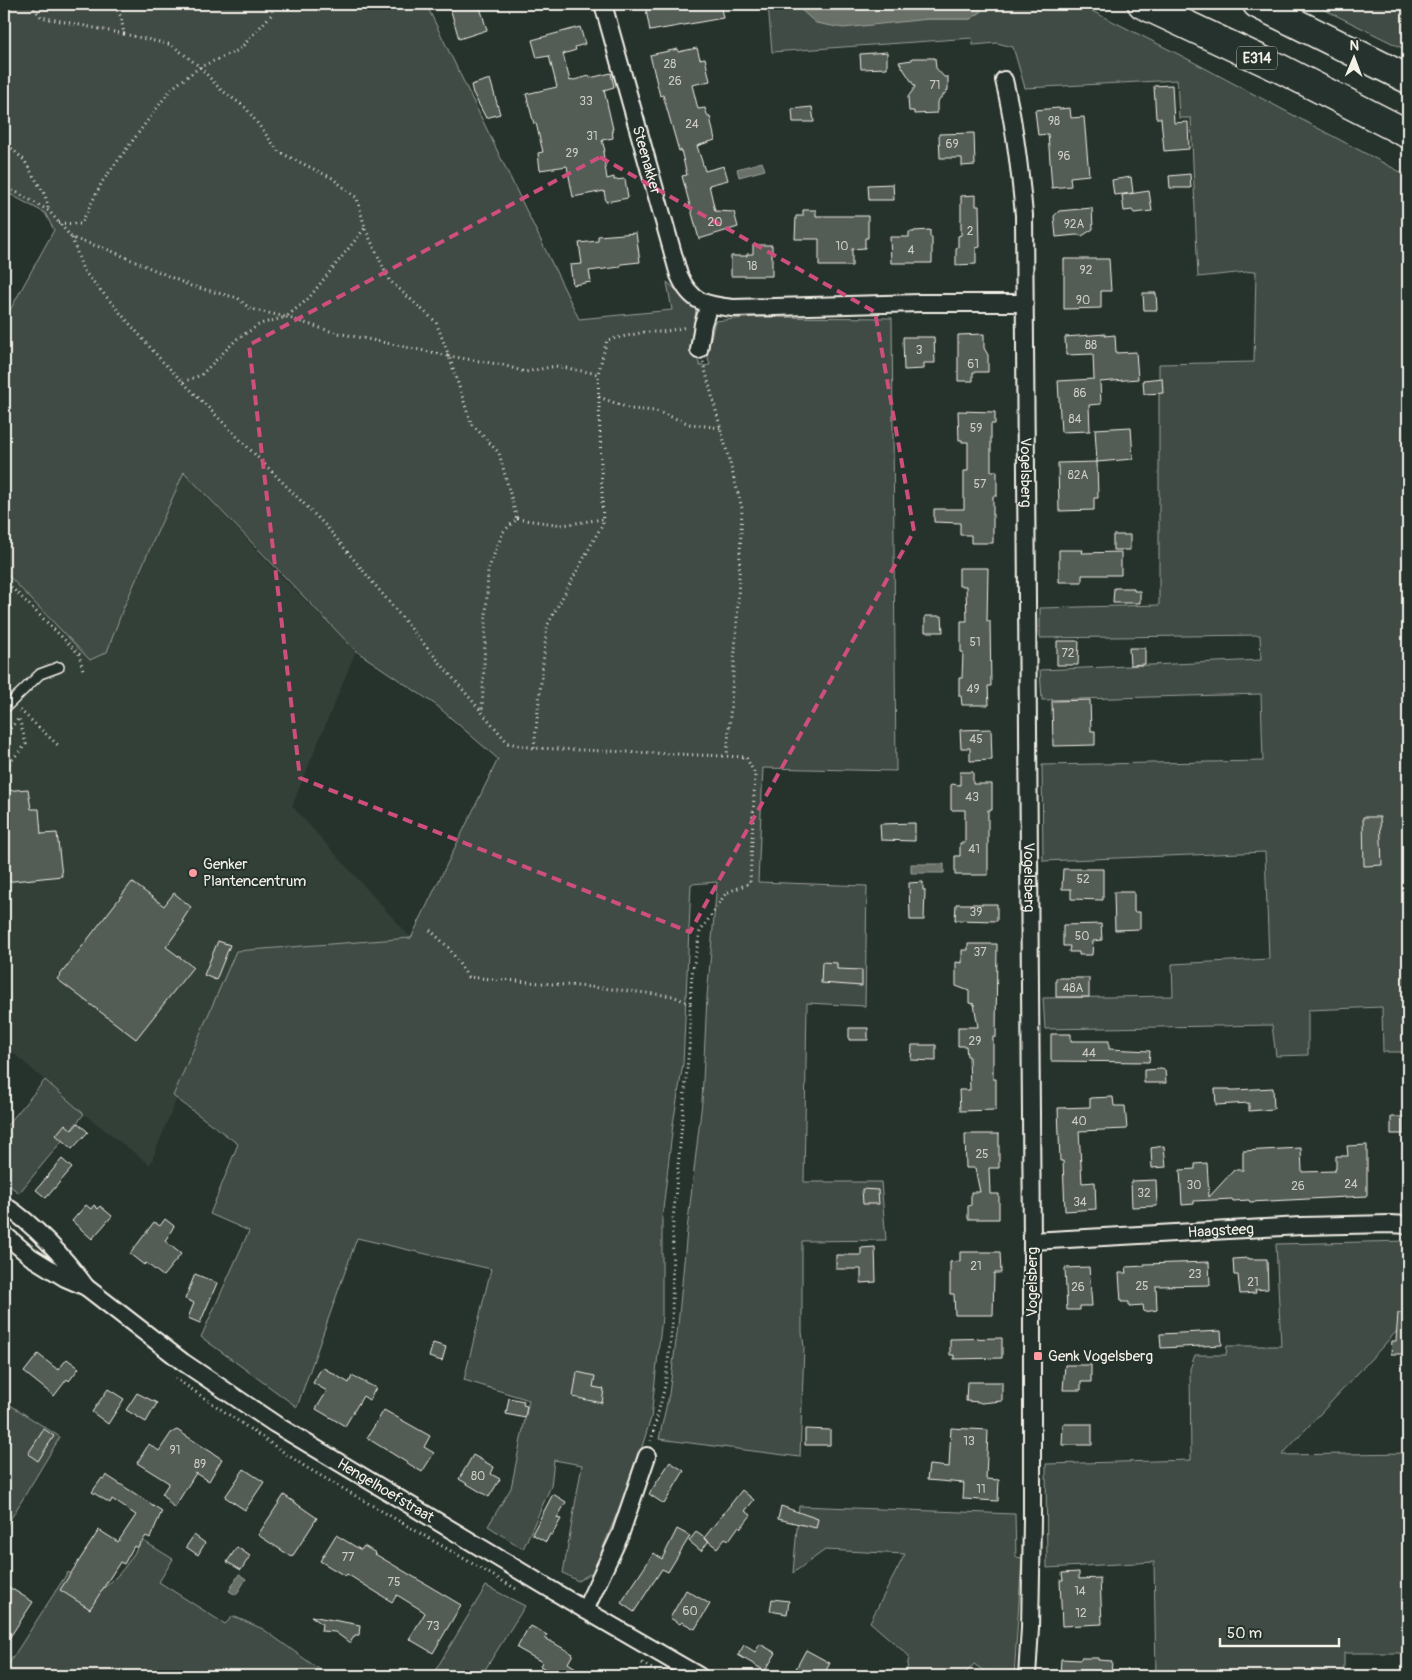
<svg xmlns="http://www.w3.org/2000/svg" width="1412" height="1680" font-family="Pangolin,sans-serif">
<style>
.built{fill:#333f39}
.green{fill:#414b45;stroke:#9a9e96}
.water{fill:#676f68;stroke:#9fa39b}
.building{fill:#525c55;stroke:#f4f1e8}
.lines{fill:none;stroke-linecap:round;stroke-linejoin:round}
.lane-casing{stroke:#f4f1e8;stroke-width:12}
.street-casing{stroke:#f4f1e8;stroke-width:20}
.highway-casing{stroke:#f4f1e8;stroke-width:31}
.path{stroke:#f4f1e8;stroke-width:3;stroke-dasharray:1 4;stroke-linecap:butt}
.lane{stroke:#26332d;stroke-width:9}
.street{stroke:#26332d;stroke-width:16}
.highway{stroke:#26332d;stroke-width:28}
.marked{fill:none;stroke:#ce4e7e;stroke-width:4;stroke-dasharray:10 6;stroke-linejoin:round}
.poi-dot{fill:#ff9aa2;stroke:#26332d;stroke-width:2}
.labels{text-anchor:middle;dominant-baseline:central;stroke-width:4;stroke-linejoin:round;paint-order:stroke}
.number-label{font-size:12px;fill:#ccccc3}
.shield{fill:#26332d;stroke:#b6b8b0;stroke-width:1}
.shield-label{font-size:14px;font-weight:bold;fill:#f4f1e8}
.street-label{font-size:15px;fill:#f4f1e8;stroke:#26332d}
.poi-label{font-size:15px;fill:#f4f1e8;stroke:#26332d;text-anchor:start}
</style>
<rect width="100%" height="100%" fill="#26332d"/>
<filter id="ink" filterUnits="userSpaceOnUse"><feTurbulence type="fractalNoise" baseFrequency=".02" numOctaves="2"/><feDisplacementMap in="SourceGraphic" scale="10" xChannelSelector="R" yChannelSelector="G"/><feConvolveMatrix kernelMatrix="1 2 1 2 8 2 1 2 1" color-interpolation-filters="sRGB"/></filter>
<g filter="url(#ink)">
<path class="built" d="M184,472L278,573L356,651L292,806L411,938L236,951L150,1165L84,1114L4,1045V571L90,660L107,652L123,609Z"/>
<path class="green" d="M4,4H426L579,319L672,310L667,282L696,307L693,343L700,366L710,365L707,354L715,321L754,317L892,318L896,771L763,768L758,882L867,886L865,1006L807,1003L804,1182H881L886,1240L802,1241V1332L804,1347L800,1457L659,1439L669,1394L678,1326L687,1230L702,1102L707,997L717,882L691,884L683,1064L673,1124L662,1218V1317L651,1418L634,1472L593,1572L578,1581L563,1573L582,1465L554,1460L551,1486L523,1549L488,1526L511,1488L529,1400L464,1380L491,1269L357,1238L297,1407L201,1337L249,1231L210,1214L238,1144L173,1096L236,951L411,938L498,759L436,705L356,651L184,472L123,609L107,652L90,660L4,571V321L54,230L45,213L4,191Z
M768,4H800L801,9L904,20L928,19H970L981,12L980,4H1078L1180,55L1408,176V1052H1383L1382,1007L1308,1010V1055L1276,1056L1272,1025L1045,1029L1043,998L1173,996L1172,964L1269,959L1265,852L1043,861L1042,765L1263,761L1261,694L1042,700L1040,670L1261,660L1260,635L1040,638V608L1159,605V364L1254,362L1256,271L1198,277L1191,118H1179L1177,80L1025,88L1013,47L997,43L973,45L972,38L772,52Z
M1313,4H1408V51Z
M45,1080L84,1114L19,1193L4,1181V1129Z
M1408,1241V1319L1282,1455L1408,1453V1653H1344V1676H1156L1154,1562L1047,1568L1046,1464L1191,1460L1190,1369L1195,1355H1226L1227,1346H1281L1276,1244Z
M4,1401L60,1437L4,1530Z
M799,1506L1015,1514L1016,1557L1022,1558L1014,1676H991L974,1664L963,1676H906L909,1656L870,1622L905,1554L825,1550L793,1573Z
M142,1540L173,1559L159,1582L225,1624L233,1616L263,1629L313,1665L332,1676H8L4,1675V1671L68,1572L98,1592C118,1579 131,1560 142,1540Z
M486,1586L525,1606L481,1676H432Z"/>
<path class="water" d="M800,4H980L981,12L970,19H928L843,28L816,23L800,9Z
M762,162L765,170L739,177L737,169Z
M911,864H944V873H911Z
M239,1574L246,1579L236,1595L229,1591Z"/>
<path class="building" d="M449,4H479L487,30L459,39Z
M645,4H720L723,18L650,31Z
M580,27L585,44L575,47L576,50L563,54L570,81L589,76L590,78L611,73L614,87L604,90L613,129H612L613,138L602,140L605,151L603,152L607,179L614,177V180L625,179L628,198L606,202L604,191L573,197L567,166L540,170L538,153L543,152L536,123L534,124L526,94L557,87L549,56L537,58L532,40Z
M697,48L700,59L705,58L710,81L692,85L698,109L705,108L708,117H710L715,140L697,146L705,171L724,166L728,180L709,185L715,211L734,212L738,227L699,239L682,176L687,175L681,150L679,151L663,95L660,96L650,55L678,49V52Z
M887,52V68L861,69L860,54Z
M912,58H935L936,68L944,77H948V90L937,102V113L914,114V111H909L908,97L915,87L899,62L912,60Z
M490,79L500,114L486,118L473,93L471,85Z
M1172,85L1174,123L1188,122L1189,149L1164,151L1161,118H1156L1154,86Z
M812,107L814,122H793L792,109Z
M1059,108V109L1070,108L1071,118L1084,117L1089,175L1070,177L1071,186L1052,188L1048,134L1038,135L1035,110Z
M974,133L975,165L962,166V158H940L939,134Z
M1190,174L1191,188H1170L1169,176Z
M1131,177L1133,193L1114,195L1112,180Z
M893,184L894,200H869L868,185Z
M1149,191L1152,211L1134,213L1132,210L1124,211L1122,195Z
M976,195V206H979L980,247L976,248V264L956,265V248L958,247V236L961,235V196Z
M1092,208L1093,229L1082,236L1076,235L1056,237L1054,216L1059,211Z
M803,210H816V216H868V238H865V248L852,249V266H819V239H795L796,216H803Z
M930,230V237H932V263H891L890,237H909V232H914V231Z
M636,233L640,262L621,264L620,267L589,271L591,282L573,285L570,265L582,264L579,243L598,241V236Z
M753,245H772V276H731V256H747V254H753Z
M1064,259H1109L1111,291H1101V308L1064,309Z
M1143,293H1156L1157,310H1144Z
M984,334V348L988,355V372H973V381H958V335Z
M1105,334V336L1115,335L1116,353L1136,352L1138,379L1100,382L1101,404L1089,405L1090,431L1061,432L1058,381L1094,379L1093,354L1066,355L1065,337Z
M903,337H934L935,363H924V369L904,370Z
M1162,378L1163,393L1144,394L1143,380Z
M958,411L995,412V424H991V471H997V496H993V543H971V535H960V523L934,522V509H964V471H968V442H962V440H959Z
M1131,427L1133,459L1097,462L1095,429Z
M1097,462L1098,498H1094V510L1059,511L1058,463Z
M1113,535H1130V550H1113Z
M1059,550H1083L1082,553L1121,552V575H1082V582H1059Z
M959,568H988L987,621H990L991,686H988L989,705H962L961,696H959V678H962L963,652H961V621H967L966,586H959Z
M1114,588H1134V591H1140V603H1113Z
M925,616H942L943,632H925Z
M1057,641H1079L1078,665H1057Z
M1129,648H1145V664L1130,665Z
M1090,700L1091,731H1095V745L1053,746L1052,701Z
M991,729L992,760L970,761V748H961L960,730Z
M960,772H973V784H992V810H988V875H955V856H960V843H965V810H951V784L960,785Z
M28,789L31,809H39L41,834L57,833L62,876L4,882V813H5L4,791Z
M1363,817H1380L1382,865L1364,866Z
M915,823V841L881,840L880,824Z
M1063,869H1103V900L1071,899V889H1062Z
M132,882L164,906L174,893L191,907L182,921L184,922L166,947L193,967L136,1039L57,979Z
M923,882V890H925L924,920H910L909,883Z
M1114,892H1134V912H1140V929L1115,930Z
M956,904H997V921L955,920Z
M1101,924L1102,940L1093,941L1092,955H1079V952H1069L1070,946H1063V925Z
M218,941L230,945L216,980L204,975Z
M968,944H997L996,1037H993V1079H996V1110L960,1111L959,1090H970L969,1056H967L966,1046H958V1027H978L974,1004L969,1003V991L956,986V962L962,963V950H968Z
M822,962L837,963V969L862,970V986L821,983Z
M1056,978H1089V997H1056Z
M849,1028H868V1040H849Z
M1051,1034H1071V1041H1109V1049L1150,1051L1149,1062L1051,1061Z
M912,1045H936V1061L911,1060Z
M1161,1069L1165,1070L1166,1083H1144V1070Z
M1273,1088L1274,1109L1249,1111V1103L1216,1105L1215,1089H1230V1090H1236Z
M1113,1097L1114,1106H1125L1127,1129L1079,1131L1082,1183L1095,1182L1096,1209L1065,1211L1063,1161H1060L1058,1108L1090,1107V1098Z
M1391,1117H1404V1134H1391Z
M78,1123L88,1132L72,1149L56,1135L65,1124L72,1130Z
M965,1134H999V1168H989L990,1194H999V1219H968V1206L971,1205V1192H980L975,1168H966Z
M1367,1145V1196L1250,1202L1249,1200L1233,1201L1232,1199L1194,1201V1204L1182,1205L1180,1170L1195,1169V1164L1207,1163L1209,1197L1234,1170H1243V1151L1301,1148L1302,1172L1335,1171V1169H1336V1156H1348L1347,1146Z
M1164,1146L1166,1167L1152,1168L1151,1148Z
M62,1159L72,1168L46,1198L36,1190Z
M1156,1180L1157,1206L1132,1207L1131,1181Z
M862,1189L878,1190L879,1204H863Z
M86,1205L91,1209L94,1205L98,1209L100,1206L112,1216L92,1239L72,1221Z
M165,1219L174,1226L165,1241L181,1254L163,1276L146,1263L144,1265L130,1254L154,1222L160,1226Z
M875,1247L876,1282L861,1283V1269H836V1255H861V1248Z
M960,1252H1000L1001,1273H994L993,1315H955L954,1294H950V1262L960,1261Z
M1249,1258V1259H1267L1268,1289L1255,1290L1256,1293L1240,1294L1238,1275H1234L1233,1259Z
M1209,1262L1210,1285L1156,1286L1157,1310L1144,1312L1143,1305L1129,1306V1302H1121L1119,1273H1127L1126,1267L1145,1266L1144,1264Z
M1089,1267L1092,1306H1080V1310H1067L1065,1268Z
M195,1274L217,1283L200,1323L188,1318L194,1303L185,1299Z
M1398,1313H1408V1354H1391L1392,1341H1396Z
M1221,1331L1222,1345L1161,1348L1160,1334Z
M1002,1338V1358L954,1359V1355H950V1339Z
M433,1343L446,1347L442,1361L429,1357Z
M38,1354L58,1370L67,1359L79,1368L69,1381L67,1379L54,1396L24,1372Z
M1065,1365H1091V1382H1081V1390H1063Z
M322,1367L349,1383L352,1376L376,1388L369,1400L363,1396L345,1426L316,1409L327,1391L313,1383Z
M577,1372L595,1376L593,1387L604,1389L602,1403L573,1397Z
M967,1382H1002V1401L981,1403L979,1402L966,1401Z
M108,1389L124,1399L108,1424L92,1412Z
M137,1393L157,1403L146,1422L126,1410Z
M509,1398L524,1401L523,1405L527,1406L525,1418L506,1414Z
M384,1410L430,1436L424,1447L434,1453L422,1472L367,1438Z
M1063,1424H1092V1445H1062Z
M951,1428L988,1430L986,1479L999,1480L998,1501L963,1499L964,1483L927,1480L929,1465L949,1467Z
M44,1429L54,1436L38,1461L28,1454Z
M805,1429L830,1430V1445H805Z
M177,1430L222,1459L209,1481L196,1473L174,1508L162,1494L169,1483L137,1463L149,1444L159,1451L171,1433Z
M473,1455L494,1467L491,1474L500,1479L489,1497L459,1479Z
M670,1462L684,1471L664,1504L649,1494Z
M244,1469L264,1482L245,1510L225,1497Z
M106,1475L162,1511L150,1538L146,1536L137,1548L134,1546L124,1564L120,1562L90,1609L60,1590L99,1530L118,1542L136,1515L112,1499L110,1503L92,1492L102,1478L104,1479Z
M742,1490L754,1500L745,1511L751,1515L741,1528L739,1526L729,1540L725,1538L717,1548L704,1538Z
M553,1494L566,1502L557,1518L561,1519L552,1535L550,1534L546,1542L532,1534Z
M284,1495L317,1518L292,1557L258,1535Z
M781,1506L818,1519L816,1528L778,1519Z
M677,1529L690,1536L668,1572L662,1569L634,1612L621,1603L654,1553L662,1559Z
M696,1532L709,1541L701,1551L689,1541Z
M194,1535L205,1543L198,1555L186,1547Z
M336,1535L361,1550L364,1546L376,1553L375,1554L461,1605L433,1653L409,1639L425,1613L423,1611L397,1595L392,1602L347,1574L345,1576L320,1561Z
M237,1547L250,1556L241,1570L227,1562Z
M1079,1572V1579L1100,1578L1102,1624L1062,1626L1060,1580H1063L1062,1573Z
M4,1584L33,1602L4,1646Z
M686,1590L710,1604L695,1629L682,1622L680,1624L670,1618Z
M772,1599L789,1601L787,1614L770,1611Z
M311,1616L360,1625L359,1635H355L350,1643L335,1632L321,1631L322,1624Z
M531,1626L547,1635L545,1638L573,1654L568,1663L588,1676H557L540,1666L542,1662L517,1648L528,1628L529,1629Z
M760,1644L776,1653L765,1671L738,1655L744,1645L755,1652Z
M806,1650L830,1663L823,1676H792Z
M1081,1658H1098V1660L1112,1661L1111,1675H1104V1676L1060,1675L1061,1659L1081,1660Z"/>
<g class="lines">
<g class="lane-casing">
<path id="lane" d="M4,709L40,674L59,667"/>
</g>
<g class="street-casing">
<g id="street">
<path id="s1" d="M603,4L679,275C691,303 706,305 733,308L920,303H1024"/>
<path id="s2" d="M1004,80C1015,125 1020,170 1024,215L1032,1241V1521L1030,1628L1027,1676"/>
<path d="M699,350L703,324L709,305"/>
<path d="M4,1205C34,1224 65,1258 86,1287"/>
<path id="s3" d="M4,1234L31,1257L65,1278L86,1287L183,1362L275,1424L585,1610L699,1676"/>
<path id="s4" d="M1032,1241L1301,1226L1390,1224L1408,1225"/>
<path d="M585,1610L620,1535L647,1456"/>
</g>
</g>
<g class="highway-casing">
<path id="highway" d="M1142,4L1281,69L1408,134
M1257,4L1408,79"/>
</g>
<path class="path" d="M31,4L41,17L124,34L121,17L114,4
M124,34L172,45L200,67L220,89L246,108L279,152L332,178L357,198L365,228L389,280L436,322L449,356L503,365L525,372L556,366L598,374L607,340L645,332H662L687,327
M4,142L6,143L24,160L45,195L49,211
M4,185L49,211L72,238L109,250L191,286L238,298L250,309L286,317L308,299L365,228
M59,223L81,224L102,182L171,89L200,67L239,50L272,14V4
M72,238L83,270L162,361L326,526L419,638L508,743L534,748L746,757L755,774L750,883L726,893L700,932L692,974L690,1004
M703,362L742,508L737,623L727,756
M183,382L201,375L237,339L260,324L286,317L333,332L449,356L471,423L499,453L517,519L503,532L488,570L482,712
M599,397L631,409L656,411L690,424L721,428
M517,519L563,525L603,519
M4,580L79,654L83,670
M20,710L59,746
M4,736L19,718L26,744L4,769
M534,748L547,626L603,523L598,374
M430,930L449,948L468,977L602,988L673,996L690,1004V1037L673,1220L672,1328L665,1386L651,1441
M175,1378L304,1466L518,1590
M642,1663L664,1676"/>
<use href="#lane" class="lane"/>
<use href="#street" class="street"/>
<use href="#highway" class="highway"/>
</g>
</g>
<path class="marked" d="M600,157L875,312L914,531L690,932L300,778L249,345Z"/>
<g class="poi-dot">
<circle cx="193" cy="873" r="5"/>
<rect x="1033" y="1351" width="10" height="10" rx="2.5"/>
</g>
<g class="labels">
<g class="number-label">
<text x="670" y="64">28</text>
<text x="675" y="81">26</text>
<text x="935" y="85">71</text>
<text x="586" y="101">33</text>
<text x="1054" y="121">98</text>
<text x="692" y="124">24</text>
<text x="592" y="136">31</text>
<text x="952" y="144">69</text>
<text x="572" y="153">29</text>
<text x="1064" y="156">96</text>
<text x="715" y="222">20</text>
<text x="1074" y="224">92A</text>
<text x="970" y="231">2</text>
<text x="842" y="246">10</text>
<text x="911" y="250">4</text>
<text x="752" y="266">18</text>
<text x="1086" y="270">92</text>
<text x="1083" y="300">90</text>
<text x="1091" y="345">88</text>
<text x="919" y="350">3</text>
<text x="973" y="364">61</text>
<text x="1080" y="393">86</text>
<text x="1075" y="419">84</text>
<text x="976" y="428">59</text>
<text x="1078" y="475">82A</text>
<text x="980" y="484">57</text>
<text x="975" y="642">51</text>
<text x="1068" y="653">72</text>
<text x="973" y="689">49</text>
<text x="976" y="739">45</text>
<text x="972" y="797">43</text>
<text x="974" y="849">41</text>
<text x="1083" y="879">52</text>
<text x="976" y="912">39</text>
<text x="1082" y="936">50</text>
<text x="980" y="952">37</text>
<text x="1073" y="988">48A</text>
<text x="975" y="1041">29</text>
<text x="1089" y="1053">44</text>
<text x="1079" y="1121">40</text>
<text x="982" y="1154">25</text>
<text x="1351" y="1184">24</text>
<text x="1194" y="1185">30</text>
<text x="1298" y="1186">26</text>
<text x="1144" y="1193">32</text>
<text x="1080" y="1202">34</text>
<text x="976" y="1266">21</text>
<text x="1195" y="1274">23</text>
<text x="1253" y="1282">21</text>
<text x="1142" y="1286">25</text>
<text x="1078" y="1287">26</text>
<text x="969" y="1441">13</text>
<text x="175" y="1450">91</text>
<text x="200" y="1464">89</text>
<text x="478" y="1476">80</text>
<text x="981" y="1489">11</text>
<text x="348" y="1557">77</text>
<text x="394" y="1582">75</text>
<text x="1080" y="1591">14</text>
<text x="690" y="1611">60</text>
<text x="1081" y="1613">12</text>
<text x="433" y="1626">73</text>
</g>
<rect class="shield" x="1237" y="46.5" width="40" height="23" rx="4"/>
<g class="shield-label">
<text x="1257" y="58">E314</text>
</g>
<g class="street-label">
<text stroke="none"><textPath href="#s1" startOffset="162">Steenakker</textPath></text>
<text stroke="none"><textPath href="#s2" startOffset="394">Vogelsberg</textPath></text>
<text stroke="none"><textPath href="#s2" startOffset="799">Vogelsberg</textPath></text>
<text stroke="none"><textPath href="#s4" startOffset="189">Haagsteeg</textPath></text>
<text transform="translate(1032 1282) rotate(-90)">Vogelsberg</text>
<text stroke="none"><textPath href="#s3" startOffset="461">Hengelhoefstraat</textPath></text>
</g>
<g class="poi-label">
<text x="203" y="864">Genker<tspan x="203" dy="17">Plantencentrum</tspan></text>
<text x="1048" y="1356">Genk Vogelsberg</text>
</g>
</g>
<rect width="1412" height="1680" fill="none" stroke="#26332d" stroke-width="20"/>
<rect x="10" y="10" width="1392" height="1660" fill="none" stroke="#f4f1e8" stroke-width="2" filter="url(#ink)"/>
<g transform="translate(1354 58) rotate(1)" stroke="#26332d" stroke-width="4" paint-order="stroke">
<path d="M0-4L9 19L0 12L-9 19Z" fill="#f4f1e8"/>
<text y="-8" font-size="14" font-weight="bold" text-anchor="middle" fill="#f4f1e8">N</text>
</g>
<path d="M1220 1638v8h119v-8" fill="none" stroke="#f4f1e8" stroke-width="2.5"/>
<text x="1227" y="1638" font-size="15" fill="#f4f1e8" stroke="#26332d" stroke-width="4" paint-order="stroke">50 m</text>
</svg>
